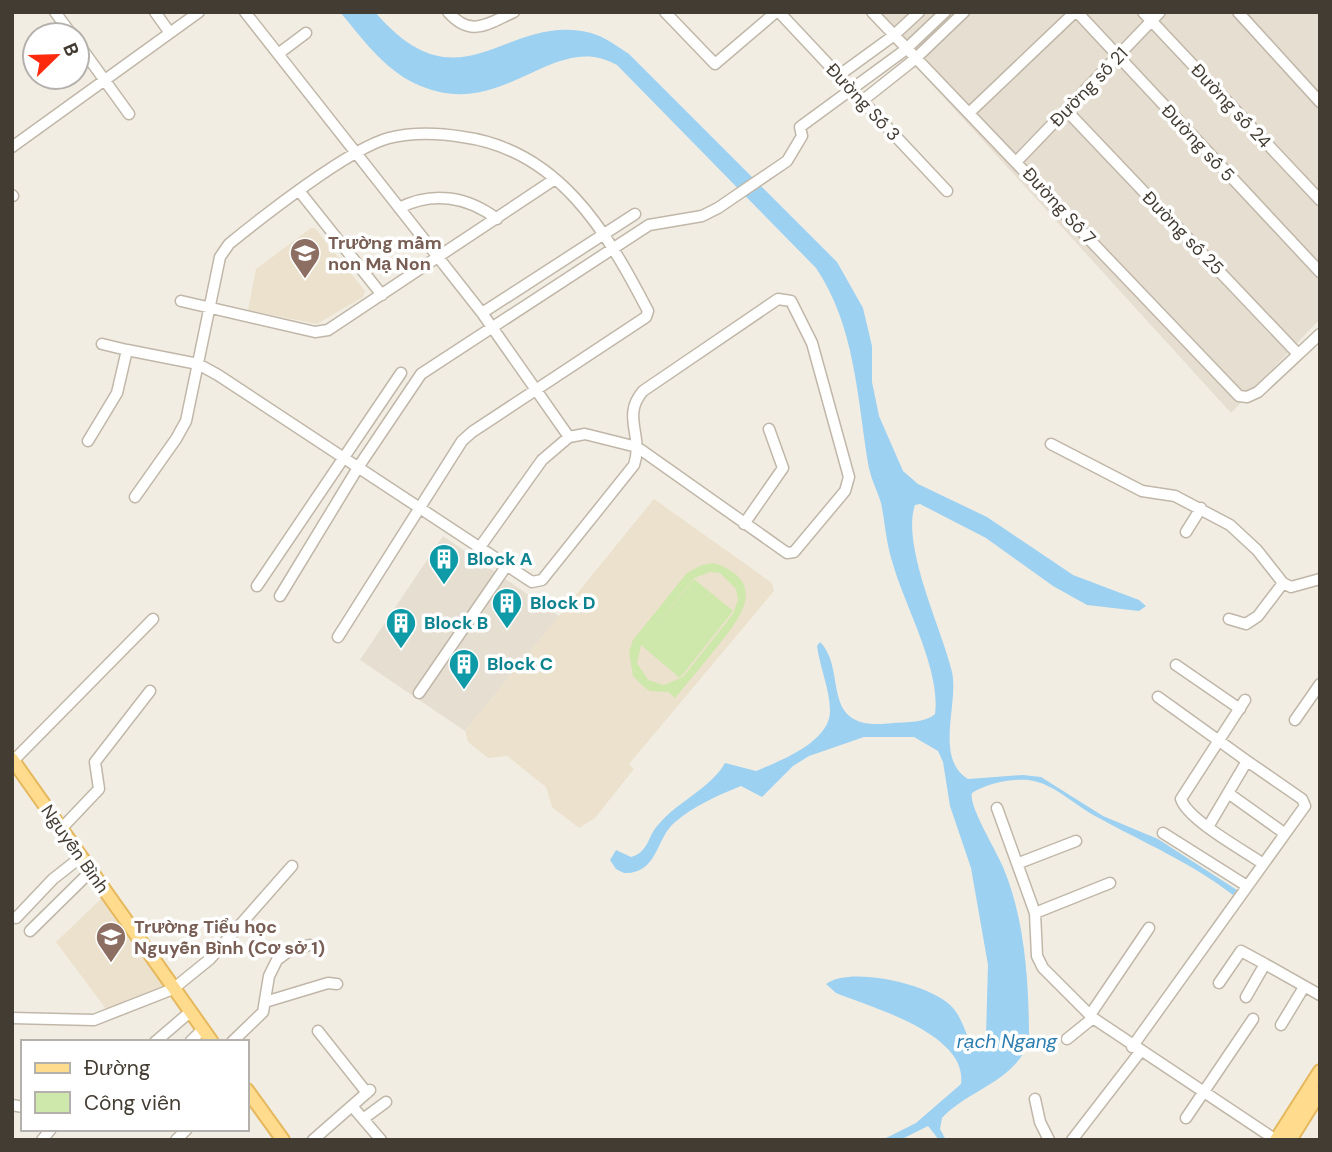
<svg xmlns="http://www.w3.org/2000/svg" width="1332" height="1152" font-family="'DM Sans',sans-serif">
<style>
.residential{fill:#e6ded1}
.education{fill:#ebe1cc}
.green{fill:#cee7aa;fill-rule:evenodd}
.water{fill:#9dd1f1}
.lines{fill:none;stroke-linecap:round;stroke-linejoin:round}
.minor-casing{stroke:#c0b7a8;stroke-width:13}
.major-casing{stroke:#e5b85d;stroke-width:16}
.minor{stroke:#fff;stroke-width:10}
.major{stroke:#ffdb8e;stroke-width:12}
.labels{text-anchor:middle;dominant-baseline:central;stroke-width:7;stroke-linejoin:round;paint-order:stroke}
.street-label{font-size:18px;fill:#433c33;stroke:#fff}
.education-label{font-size:18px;font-weight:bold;fill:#785e54;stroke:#fff;text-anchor:start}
.culture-label{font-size:18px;font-weight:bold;fill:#0d838f;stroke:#fff;text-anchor:start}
.water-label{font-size:19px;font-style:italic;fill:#2b7db0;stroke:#fff}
</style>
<rect width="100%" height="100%" fill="#f2ede3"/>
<path class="residential" d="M866,12H1320V319L1231,413Z
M443,536L559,616L465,731L360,660Z"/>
<path class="education" d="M311,228H315L365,291L363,297L317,324L248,310L256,269Z
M654,499L772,583L774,591L629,764L634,769L595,818L579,828L552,807L546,787L507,756L488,758L468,742L465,731Z
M102,898L164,986L106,1009L56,942Z"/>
<path class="green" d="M714,563C769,582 741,617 717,647C703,664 689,681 675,698L669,692L650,691L643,686L633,676L629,652L633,640L687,573L702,565ZM710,572L720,573L736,589L738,600L733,614L683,677L664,685L648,680L637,663L641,645L680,678L733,611L694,579L646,639L694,578Z"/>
<path class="water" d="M340,12H375C462,113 505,11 591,33C605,37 617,46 629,54L837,262L863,308L872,346V382L879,416L903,471L918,484L987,517L1073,575L1139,600L1146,606L1139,611L1087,605L1053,586L986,538L920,504L915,505C901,546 942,629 952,672C959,704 934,758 968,779L1023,775L1041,777L1103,816L1158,839L1237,890L1233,895C1192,863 1144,843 1099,818C1078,808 1057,786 1034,781C1017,777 987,783 972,793C968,805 997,852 1003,867C1025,919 1029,983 1029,1039C1019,1080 967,1090 942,1118L940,1129L946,1140H939L928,1126L900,1140H882L916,1123L961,1084C968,1034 873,1008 836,993L826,984C850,965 935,985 953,1008C961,1017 965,1031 970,1042L983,1041L986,1035L988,965L971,868L950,806L943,762L938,751L914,737H864L809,756L793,766L762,797L741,786C717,796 693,806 674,823C655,840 658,874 624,873L616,869L610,860L616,850L631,857C649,852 647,837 658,825C678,801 710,789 725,763L756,771C780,761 830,742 830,711C830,690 820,668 817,646L820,642C849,671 816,733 893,723C907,722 925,723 935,714C941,669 904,605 892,561C886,542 885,522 881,503C877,490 870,477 868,463C857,396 855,326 816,268L617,65C552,28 502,126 414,83C383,68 361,37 340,12Z"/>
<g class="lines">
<g class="minor-casing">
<path id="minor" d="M55,12L72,35
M155,12L170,33
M245,12L482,313L569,437
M448,12C471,38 487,24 514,12
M665,12L715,64L776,12
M779,12L947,191
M872,12L1239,396L1247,397L1258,392L1320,334
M1077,12L1320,272
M1143,12L1320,200
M1238,12L1320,102
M77,42L129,114
M278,54L306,33
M838,76L893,36L919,12
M862,101L915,59L964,12
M1067,111L1298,354
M969,113L1075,12
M12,147L199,12
M1017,161L1160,12
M300,192L382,295
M12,195L13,196
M399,208C432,191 467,196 497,219
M181,301L315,332L328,330L555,179
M482,313L635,214
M102,344L127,350
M88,441L117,393L127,350L198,364L218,375L532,582L542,580L634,465C644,436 621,416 643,391L778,299L791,301L812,343L849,477L845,491L794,552L787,553L637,447L585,434L569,437L542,460L480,547
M1051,444L1142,491L1175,496L1230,525L1257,550L1283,583L1291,587L1320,579
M135,497L176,439L186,421L220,257L229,244C262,217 350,148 389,138C413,132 439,133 463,137C559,150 607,232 648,311L646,317L472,432L462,441L338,637
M744,524L783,468L769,429
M1186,532L1201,508
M257,586L401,373
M280,596L359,466L421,374L649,225L702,216L718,208L787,161L802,136L800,127L905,50L945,12
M1229,619L1246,624L1258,616L1283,583
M1176,665L1240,709
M419,693L507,565
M1158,697L1247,761L1208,827
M1245,700L1181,799C1188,820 1243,850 1262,863
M1295,720L1320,684
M13,761L153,619
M1228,793L1284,833
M997,808L1035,913L1037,956L1043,968L1093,1018L1276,1140
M61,829L99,789L95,762L150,691
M1163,833L1247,886
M1019,863L1076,841
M1035,913L1110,883
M16,918L53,879L81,857
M30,931L91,871
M1219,983L1241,951L1265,964
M1246,997L1265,964L1320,995
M265,1002L328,983L337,984
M1090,1015L1149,928
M12,1018L94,1020L173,989L210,959L292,866
M1281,1025L1304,987
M318,1031L367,1093
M1067,1039L1093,1018
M155,1042L190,1012
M190,1042L203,1029
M232,1042L263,1012L269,976L277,960L290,950L310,945
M1132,1047L1305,806L1302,799L1247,761
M1035,1099L1040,1122L1049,1140
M12,1105L23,1107
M352,1106L381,1140
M1186,1118L1253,1019
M363,1119L386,1102
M42,1140L51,1129
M176,1140L187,1129
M313,1140L370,1090
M1072,1140L1140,1052"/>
</g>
<g class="major-casing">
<path id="major" d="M12,759L212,1042
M247,1090L283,1140
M1276,1140L1320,1071
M1290,1140L1320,1092"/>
</g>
<use href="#minor" class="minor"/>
<use href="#major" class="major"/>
</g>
<defs>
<g id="school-pin" transform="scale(1.575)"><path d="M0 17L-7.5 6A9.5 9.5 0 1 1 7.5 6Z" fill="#8d6e63" stroke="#fff"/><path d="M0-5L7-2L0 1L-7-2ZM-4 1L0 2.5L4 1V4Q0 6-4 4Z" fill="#fff"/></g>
<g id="building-pin" transform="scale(1.575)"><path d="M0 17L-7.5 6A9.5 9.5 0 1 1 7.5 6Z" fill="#0f9aa8" stroke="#fff"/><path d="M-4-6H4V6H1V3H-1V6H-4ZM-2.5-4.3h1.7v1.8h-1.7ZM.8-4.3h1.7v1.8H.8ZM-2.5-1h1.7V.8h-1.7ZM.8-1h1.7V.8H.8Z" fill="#fff"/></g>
</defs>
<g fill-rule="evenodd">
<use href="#school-pin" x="305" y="253"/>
<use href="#building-pin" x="444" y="559"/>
<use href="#building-pin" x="507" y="603"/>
<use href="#building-pin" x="401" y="623"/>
<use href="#building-pin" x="464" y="664"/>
<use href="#school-pin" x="111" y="937"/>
</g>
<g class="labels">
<g class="street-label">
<text transform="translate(1089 87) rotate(-46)">Đường số 21</text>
<text transform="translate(863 102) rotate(47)">Đường Số 3</text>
<text transform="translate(1231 106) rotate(47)">Đường số 24</text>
<text transform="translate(1198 143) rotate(47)">Đường số 5</text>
<text transform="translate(1059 206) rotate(47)">Đường Số 7</text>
<text transform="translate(1183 233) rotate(46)">Đường số 25</text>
<text transform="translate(75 849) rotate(55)">Nguyễn Bình</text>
</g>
<g class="education-label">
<text x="328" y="243">Trường mầm<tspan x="328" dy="21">non Mạ Non</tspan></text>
<text x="134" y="927">Trường Tiểu học<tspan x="134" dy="21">Nguyễn Bình (Cơ sở 1)</tspan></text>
</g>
<g class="culture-label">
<text x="467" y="559">Block A</text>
<text x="530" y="603">Block D</text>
<text x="424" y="623">Block B</text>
<text x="487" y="664">Block C</text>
</g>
<g class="water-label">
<text x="1007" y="1041">rạch Ngang</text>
</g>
</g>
<rect width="1332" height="1152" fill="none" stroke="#433c33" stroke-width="28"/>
<rect x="21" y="1040" width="228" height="91" fill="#ffffff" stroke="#b4b1ad" stroke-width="2"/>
<rect x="35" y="1063" width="35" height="10" fill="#ffdb8e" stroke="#b4b1ad" stroke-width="2"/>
<text x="84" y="1075" font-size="21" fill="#433c33">Đường</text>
<rect x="35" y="1092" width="35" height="21" fill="#cee7aa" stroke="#b4b1ad" stroke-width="2"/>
<text x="84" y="1110" font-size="21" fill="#433c33">Công viên</text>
<g transform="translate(56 56) rotate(67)"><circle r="33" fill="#ffffff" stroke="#b4b1ad" stroke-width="2"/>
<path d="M0-5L12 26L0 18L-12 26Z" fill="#fd2a0e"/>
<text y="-10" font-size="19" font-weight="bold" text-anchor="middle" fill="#433c33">B</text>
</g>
</svg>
